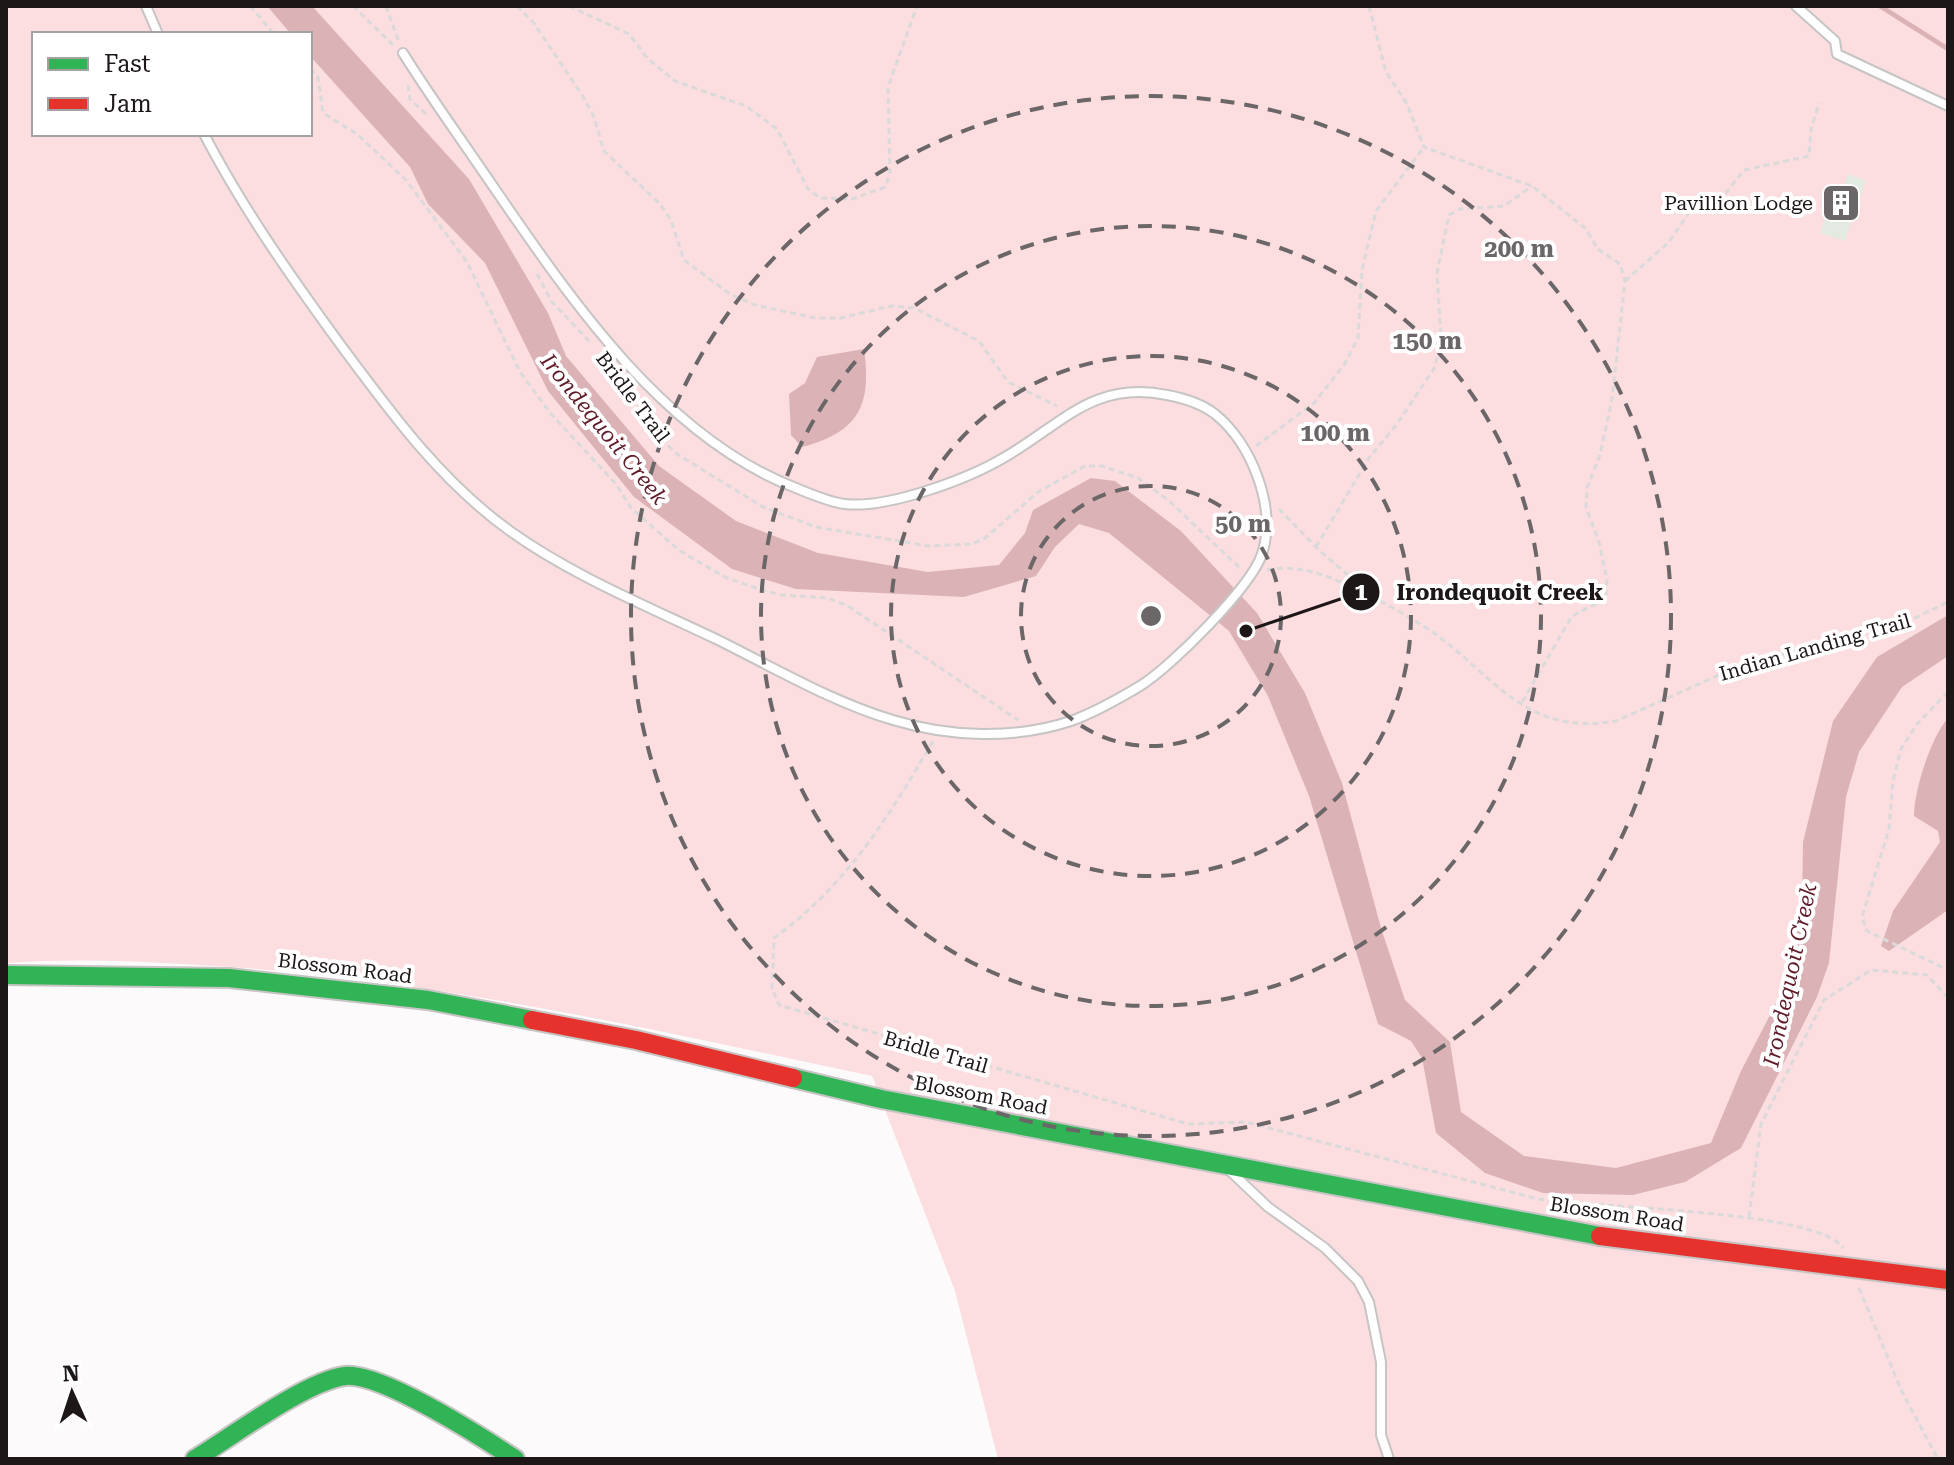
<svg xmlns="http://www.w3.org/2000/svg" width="1954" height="1465" font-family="'Roboto Serif',serif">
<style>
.green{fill:#fcdde0;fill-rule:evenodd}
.water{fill:#dbb3b7}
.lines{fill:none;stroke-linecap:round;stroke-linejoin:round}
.stream{stroke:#dbb3b7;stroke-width:5}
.building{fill:#e3eae2}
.lane-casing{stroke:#c7c4c4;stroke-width:12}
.fast-casing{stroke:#c7c4c4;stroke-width:22}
.jam-casing{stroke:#c7c4c4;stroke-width:22}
.path{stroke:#dadada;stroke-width:3;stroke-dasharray:6 4;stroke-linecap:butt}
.lane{stroke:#fffefe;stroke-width:8}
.fast{stroke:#30b455;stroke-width:18}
.jam{stroke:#e5322d;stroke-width:18}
.ring{fill:none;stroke:#6b6667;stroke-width:4;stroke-dasharray:14 10}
.labels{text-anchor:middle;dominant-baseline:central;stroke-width:8;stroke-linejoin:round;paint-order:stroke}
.poi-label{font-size:20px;fill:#1d1718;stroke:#fff;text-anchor:end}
.street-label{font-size:20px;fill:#1d1718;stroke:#fff}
.water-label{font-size:22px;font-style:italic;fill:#601c29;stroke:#fff}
.centre{fill:#6b6667;stroke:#fff;stroke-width:4}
.ring-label{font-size:24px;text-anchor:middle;font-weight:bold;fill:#6b6667;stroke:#fff;stroke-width:8;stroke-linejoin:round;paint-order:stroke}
.leader{fill:none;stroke:#1d1718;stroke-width:3}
.callout-dot{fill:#1d1718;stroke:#fff;stroke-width:3}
.mark-label{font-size:24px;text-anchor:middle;font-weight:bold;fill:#fff}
.callout-label{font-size:22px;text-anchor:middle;font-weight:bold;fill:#1d1718;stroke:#fff;stroke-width:8;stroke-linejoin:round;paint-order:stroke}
</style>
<rect width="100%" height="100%" fill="#fcfafb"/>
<path class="green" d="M6,6H1948V1459H998L955,1291L872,1076C649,1029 427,977 199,965C135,961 70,958 6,963ZM34,34H310V134H34Z"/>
<path class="water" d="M267,6H312L469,179L548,313L566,356L659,466L736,521L818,553L928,572L999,565L1025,533L1033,510L1091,478L1115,481L1181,531L1257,613L1305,693L1342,783L1381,928L1405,1000L1450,1042L1461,1112L1524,1156L1616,1168L1711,1143L1741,1071L1783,990L1802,907L1803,842L1833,721L1877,657L1948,615V656L1902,687L1859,752L1846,797L1829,963L1817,997L1741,1148L1685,1182L1633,1195L1543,1193L1485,1173L1436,1133L1422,1058L1411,1041L1378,1024L1309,796L1268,696L1229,631L1109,533L1079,524L1055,547L1036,576L964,597L796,589L732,569L634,497L548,391L485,263L428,204L410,167L310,56V34H291Z
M864,349C872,405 859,432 802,447L791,435L789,394L805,383L817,357Z
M1948,718V910L1889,951L1881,946L1893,911L1940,842L1938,831L1914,816C1914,790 1931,737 1948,718Z"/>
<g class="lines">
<path class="stream" d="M1880,6L1948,49"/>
</g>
<path class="building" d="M1848,174L1866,181L1845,241L1820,233L1824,220L1830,222L1832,216L1821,212L1829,189L1841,193Z"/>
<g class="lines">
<g class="lane-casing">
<path id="lane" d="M146,6L158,34
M1796,6L1835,41L1837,54L1948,106
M204,134C242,207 289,274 337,340C389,410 439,480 510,531C573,576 647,606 716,639C773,667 832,702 893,720C949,737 1013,740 1071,721C1093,713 1120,698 1140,686C1171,667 1251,587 1262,554C1277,508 1252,444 1215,414C1202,404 1183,398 1167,395C1094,380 1062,424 1005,457C968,479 888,509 845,504C829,502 811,494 796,488C655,434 558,280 475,160C451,125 426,90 403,53
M1230,1171L1268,1207L1325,1248L1358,1281L1369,1302L1381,1362V1435L1389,1459"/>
</g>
<g class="fast-casing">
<path id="fast" d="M6,975L229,978L428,1000L532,1020
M793,1078L881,1099L1600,1236
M195,1459C231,1437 306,1381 345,1376C381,1372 483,1438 515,1459"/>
</g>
<g class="jam-casing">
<path id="jam" d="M532,1020L636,1040L793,1078
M1600,1236L1948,1280"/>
</g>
<path class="path" d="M250,6L274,34
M353,6L393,45
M386,6L399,42
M517,6L533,22L582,95L593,115L604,151L660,204L671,220L684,260L730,294L755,305L815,318H841L891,306L914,308L979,341L1008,382L1057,406
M569,6L629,34L648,59L675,81L746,106L777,129L808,189L820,198L852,199L885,187L890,174L888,87L917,6
M1369,6L1386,72L1407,104L1424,147L1532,186L1585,228L1598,249L1620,264L1625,281L1612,399L1600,455L1587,488L1586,507L1599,542L1607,580L1605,599L1572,616L1521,704
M310,69L318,77L323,113L357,134L406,180L467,262L520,372L551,414L616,484L631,508L680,551L725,577L753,587L781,595L828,598L848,606L1018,720
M408,85L410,99L429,117
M537,274L552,302L591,343
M1625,281L1669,242L1701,195L1726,193L1744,170L1809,156L1811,129L1819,103
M617,372L655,433L677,454L763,507L816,527L928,546L971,544L984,539L1038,492L1085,466H1102L1138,478L1168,500L1241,569
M1256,446L1314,403L1344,365L1358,338L1362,270L1376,211L1424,147
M1279,509L1320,551L1370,594
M1316,547L1369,458L1397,424L1435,367L1441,338L1437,273L1449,215L1460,209L1504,206L1532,186
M1267,570C1295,564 1325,574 1350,586C1378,599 1405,614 1431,631C1494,675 1525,737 1616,721L1739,666L1911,620L1948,602
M1948,692L1917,724L1901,749L1893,781L1889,829L1862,917L1867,931L1948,970
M933,741C888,818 847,885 774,938L772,989L779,1005L1188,1124L1246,1122L1538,1199C1592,1208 1819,1210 1843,1248
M1749,1217L1761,1124L1824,1000L1871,970L1927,975L1948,998
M1859,1288L1902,1392L1938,1459"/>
<use href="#lane" class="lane"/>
<use href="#fast" class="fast"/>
<use href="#jam" class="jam"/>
</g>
<g class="ring">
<circle cx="1151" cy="616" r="130"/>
<circle cx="1151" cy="616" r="260"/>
<circle cx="1151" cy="616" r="390"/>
<circle cx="1151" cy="616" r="520"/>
</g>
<defs>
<g id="building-square" transform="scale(2)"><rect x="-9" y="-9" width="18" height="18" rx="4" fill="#6b6667" stroke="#fff"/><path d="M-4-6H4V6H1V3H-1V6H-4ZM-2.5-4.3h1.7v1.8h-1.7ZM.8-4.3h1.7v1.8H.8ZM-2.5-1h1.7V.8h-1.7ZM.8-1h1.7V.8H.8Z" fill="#fff"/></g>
</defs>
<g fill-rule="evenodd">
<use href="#building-square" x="1841" y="203"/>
</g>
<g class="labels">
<g class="poi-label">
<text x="1813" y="203">Pavillion Lodge</text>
</g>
<g class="street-label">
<text transform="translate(633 397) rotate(53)">Bridle Trail</text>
<text transform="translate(1815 647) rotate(-16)">Indian Landing Trail</text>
<text transform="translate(345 968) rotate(7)">Blossom Road</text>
<text transform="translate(936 1052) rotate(16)">Bridle Trail</text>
<text transform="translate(981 1095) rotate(11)">Blossom Road</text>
<text transform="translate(1617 1214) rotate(9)">Blossom Road</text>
</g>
<g class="water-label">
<text transform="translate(604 429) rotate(51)">Irondequoit Creek</text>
<text transform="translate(1790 975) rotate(-78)">Irondequoit Creek</text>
</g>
</g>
<circle cx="1151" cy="616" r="12" class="centre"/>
<g class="ring-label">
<text x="1519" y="257">200 m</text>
<text x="1427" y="349">150 m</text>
<text x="1335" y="441">100 m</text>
<text x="1243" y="532">50 m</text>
</g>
<path class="leader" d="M1246 631L1361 592"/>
<g class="callout-dot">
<circle cx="1246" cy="631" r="8"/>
<circle cx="1361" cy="592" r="20"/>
</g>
<g class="mark-label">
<text x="1361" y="600">1</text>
</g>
<g class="callout-label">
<text x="1500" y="600">Irondequoit Creek</text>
</g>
<rect width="1954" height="1465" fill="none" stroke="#1d1718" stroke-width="16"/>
<rect x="32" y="32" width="280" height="104" fill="#ffffff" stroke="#a5a2a3" stroke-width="2"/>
<rect x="48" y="58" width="40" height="12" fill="#30b455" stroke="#a5a2a3" stroke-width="2"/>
<text x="104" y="72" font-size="24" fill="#1d1718">Fast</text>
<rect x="48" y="98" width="40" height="12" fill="#e5322d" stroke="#a5a2a3" stroke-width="2"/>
<text x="104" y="112" font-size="24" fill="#1d1718">Jam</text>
<g transform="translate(72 1393) rotate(357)" stroke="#ffffff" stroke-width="6" paint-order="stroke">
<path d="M0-6L14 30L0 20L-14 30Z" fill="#1d1718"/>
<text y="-12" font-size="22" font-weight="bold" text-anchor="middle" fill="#1d1718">N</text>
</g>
</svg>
